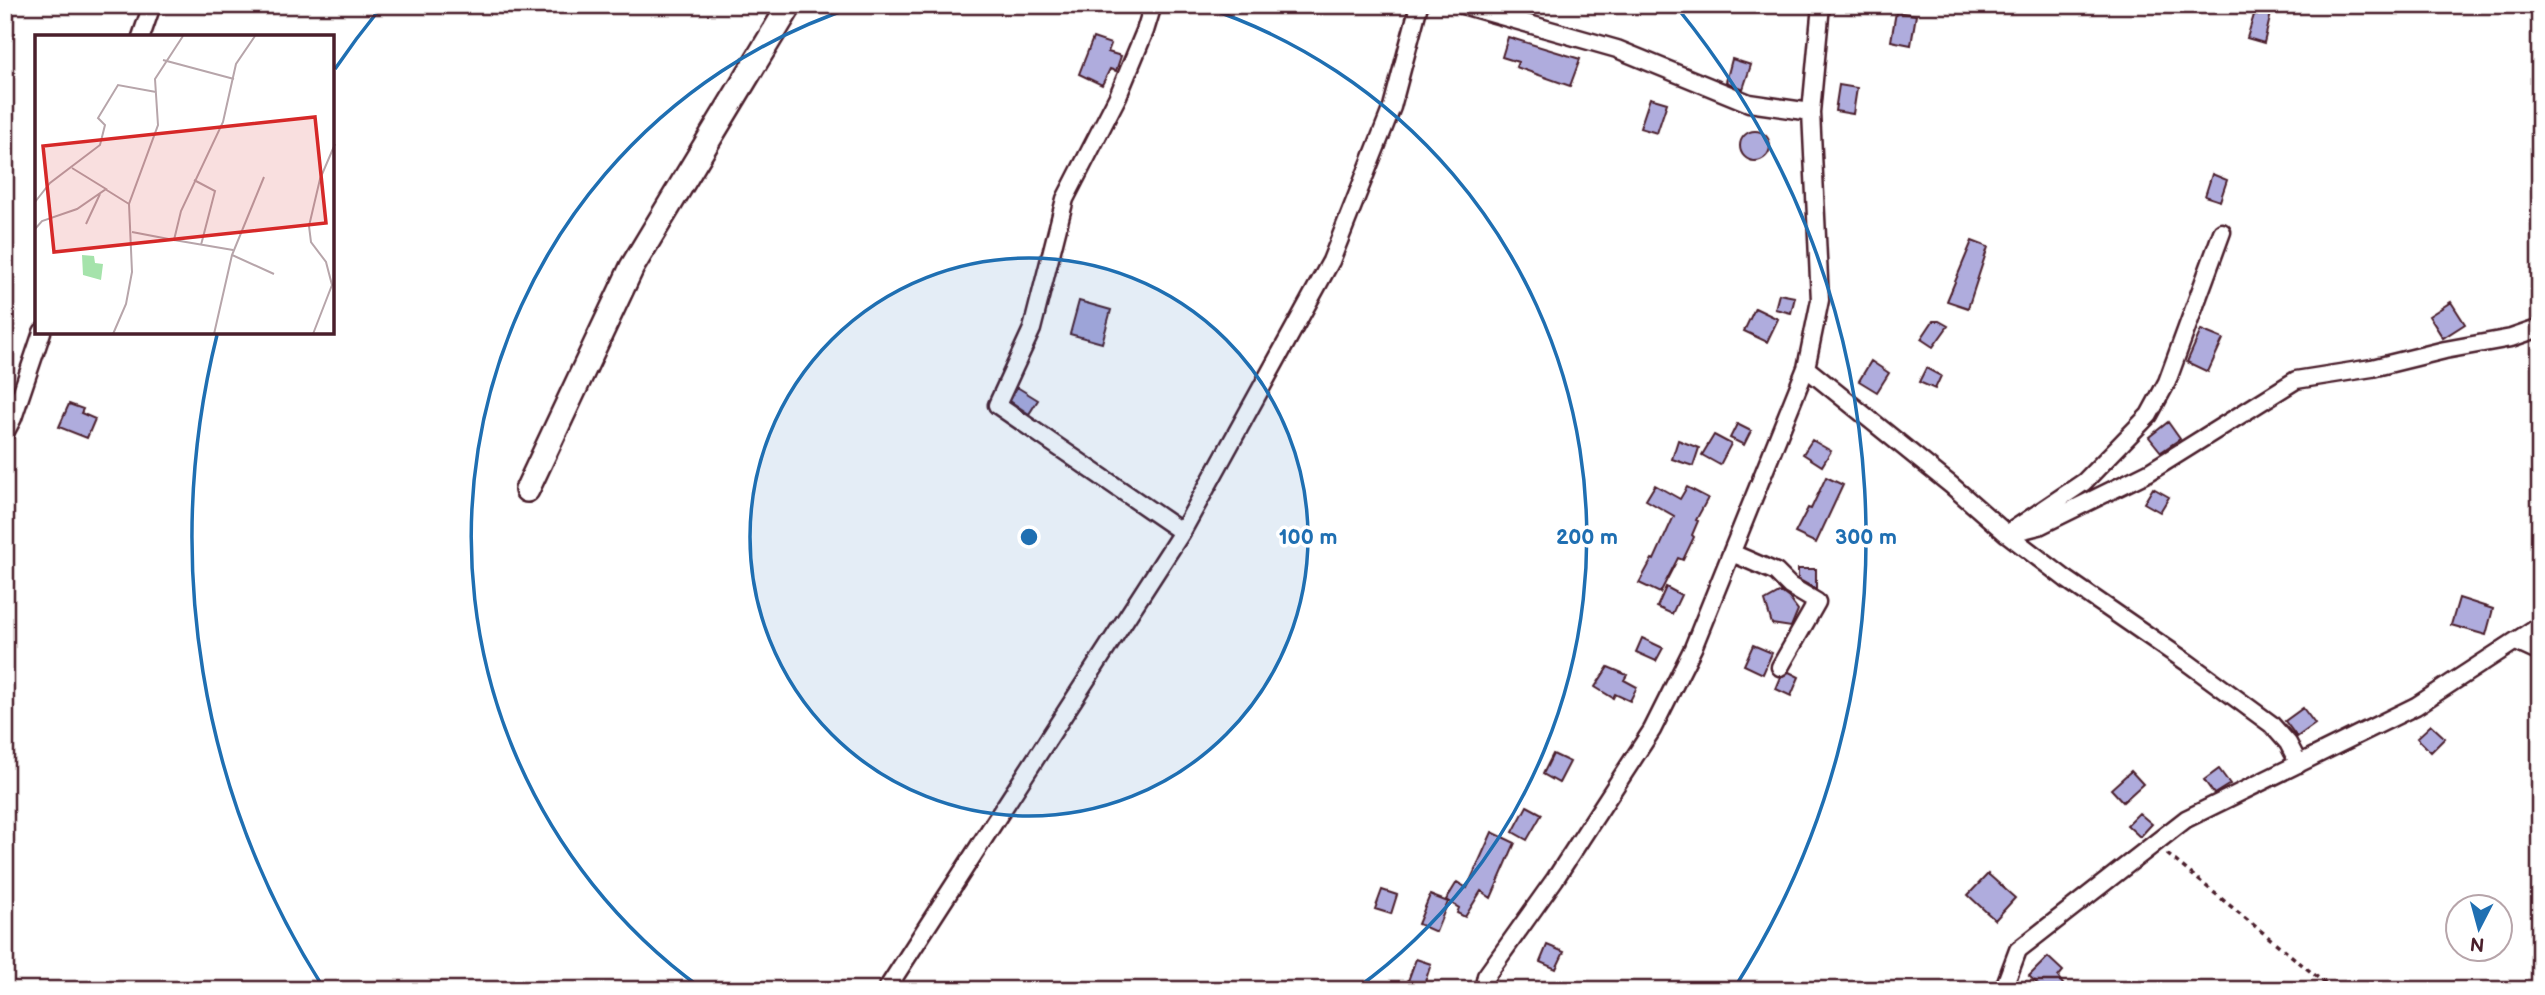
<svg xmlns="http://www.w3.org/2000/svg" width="2545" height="995" font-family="'Balsamiq Sans',sans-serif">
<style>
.building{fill:#afacdd;stroke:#4a1f2b;stroke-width:2}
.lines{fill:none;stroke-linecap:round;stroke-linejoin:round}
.street-casing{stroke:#4a1f2b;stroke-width:21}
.secondary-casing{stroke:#4a1f2b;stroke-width:28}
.path{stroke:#4a1f2b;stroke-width:3.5;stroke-dasharray:5 5;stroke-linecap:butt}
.street{stroke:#fff;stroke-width:16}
.secondary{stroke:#fff;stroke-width:23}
.ring{fill:none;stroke:#1f6fb2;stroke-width:3.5}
.inset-road{fill:none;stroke:#b7a5aa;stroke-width:2}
.view{fill:#d62828;fill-opacity:0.15;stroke:#d62828;stroke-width:3.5}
.inset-edge{fill:none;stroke:#4a1f2b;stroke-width:3.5}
.centre{fill:#1f6fb2;stroke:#fff;stroke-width:3.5}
.ring-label{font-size:21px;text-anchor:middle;font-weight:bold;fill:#1f6fb2;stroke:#fff;stroke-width:7;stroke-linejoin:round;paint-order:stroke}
</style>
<rect width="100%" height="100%" fill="#fff"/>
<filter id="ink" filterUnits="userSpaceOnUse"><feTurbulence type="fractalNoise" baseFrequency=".0143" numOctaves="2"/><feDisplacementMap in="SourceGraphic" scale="14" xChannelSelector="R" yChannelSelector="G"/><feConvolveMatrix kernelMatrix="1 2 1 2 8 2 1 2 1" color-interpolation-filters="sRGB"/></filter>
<g filter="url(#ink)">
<path class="building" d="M2257,5H2273L2264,43L2247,38Z
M1896,12L1916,15L1911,45L1891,41Z
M1508,37L1580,59L1570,86L1516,67L1518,62L1502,57Z
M1093,38L1111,44L1108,52L1121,56L1116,71L1110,69L1102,85L1079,74Z
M1732,59L1751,65L1743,89L1726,82Z
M1839,85L1857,88L1853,114L1835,111Z
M1650,98L1667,103L1657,133L1640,128Z
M1740 146a15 15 0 1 1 30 0a15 15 0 1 1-30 0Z
M2212,174L2227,180L2220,201L2205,196Z
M1972,241L1988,247L1968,308L1947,301Z
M1779,294L1795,297L1791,313L1775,309Z
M1079,301L1111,310L1102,343L1070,334Z
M2451,302L2465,324L2443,338L2429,316Z
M1755,308L1778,319L1767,342L1744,331Z
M1933,321H1939L1948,326L1933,347L1921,339Z
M2201,330L2223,339L2208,372L2187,362Z
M1871,361L1889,373L1877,392L1859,381Z
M1926,368L1941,376L1935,389L1919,382Z
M1017,387L1038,400L1029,414L1010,401Z
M69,404L83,409L81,413L95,419L87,438L59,427Z
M2168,422L2180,439L2161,452L2149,437Z
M1737,424L1751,431L1744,445L1730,438Z
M1714,435L1731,444L1720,465L1702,455Z
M1678,440L1699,448L1693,466L1672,459Z
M1812,440L1831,451L1822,466L1803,454Z
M1826,477L1843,485L1816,543L1795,533L1808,508L1811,509Z
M1655,485L1680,499L1687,487L1708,498L1696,520L1698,521L1692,535L1694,537L1683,560L1678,558L1660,593L1639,583L1652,559L1654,560L1674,516L1646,500Z
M2153,488L2169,497L2160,512L2144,503Z
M1798,569H1816V589L1798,579Z
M1666,587L1681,595L1672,614L1657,607Z
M1781,592L1789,598L1798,610L1791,627L1772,624L1765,601Z
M2459,598L2493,609L2486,635L2451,625Z
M1642,638L1663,648L1656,661L1636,652Z
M1753,645L1772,653L1763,674L1744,665Z
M1608,667L1627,675L1624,680L1637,687L1630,701L1615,694L1613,698L1595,687Z
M1789,672L1799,677L1791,696L1776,689L1781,677Z
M2303,708L2315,724L2297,737L2285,721Z
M2431,725L2445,738L2431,752L2417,738Z
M1553,754L1570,762L1559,783L1543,774Z
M2219,769L2230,784L2214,794L2204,780Z
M2131,771L2143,784L2123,802L2111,789Z
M1527,806L1542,814L1527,840L1513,832Z
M2139,813L2152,824L2140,837L2127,825Z
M1492,832L1515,843L1491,898L1481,891L1465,917L1457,913L1459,908L1446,900L1457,882L1467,888Z
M1988,874L2015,898L1995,920L1968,895Z
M1382,890L1397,895L1391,914L1375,909Z
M1430,895L1448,902L1436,932L1418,924Z
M1547,945L1564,952L1556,969L1540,962Z
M2048,957L2063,971L2058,977L2067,990H2044L2029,976Z
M1416,959L1431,964L1424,985L1408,981Z"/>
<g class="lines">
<g class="street-casing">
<path id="street" d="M1153,5L1145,31L1118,96L1065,199L1032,329L997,405L1182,532
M1462,5L1617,49L1749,103L1811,112
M141,37L152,5
M1806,368L1951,485L2007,534L2084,482L2149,415L2167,382L2222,232
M5,433L13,418L42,332
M1732,553L1776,572L1790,586L1817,602L1780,667
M2516,642L2540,653
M2299,764L2288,743L2271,724L2188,663L2066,579L2007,534L2039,526L2149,472L2296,380L2372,368L2445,350L2511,338L2540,328
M886,990L1182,532L1331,261L1392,107L1419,5
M1483,990L1486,976L1555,879L1652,730L1693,648L1806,368L1820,300L1811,112L1821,5
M2003,990L2018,950L2186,819L2416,706L2540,625"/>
</g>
<g class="secondary-casing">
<path id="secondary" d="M527,490L632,267L790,5"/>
</g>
<path class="path" d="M2167,854L2333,990"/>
<use href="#street" class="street"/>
<use href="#secondary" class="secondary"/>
</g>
</g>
<circle cx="1029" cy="537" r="279" fill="#1f6fb2" fill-opacity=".12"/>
<g class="ring">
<circle cx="1029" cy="537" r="279"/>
<path d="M701 988A558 558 0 0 1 857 6M1201 6A558 558 0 0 1 1357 988"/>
<path d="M323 987A837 837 0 0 1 217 335M335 69A837 837 0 0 1 379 10M1679 10A837 837 0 0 1 1735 987"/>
</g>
<g transform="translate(35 35)">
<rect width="299" height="299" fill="#fff"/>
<path d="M47,220L59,221L60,228L68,229L66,245L48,240Z" fill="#a5e3ab"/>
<path class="inset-road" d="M128,25L199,44M229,142L197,220L239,239M159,145L180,156L166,210M70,154L94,169M0,167L15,148L65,110L70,90L63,83L83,50L121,57M51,189L65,159M0,194L7,186L42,174L71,154L37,133M97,197L139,205L146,176L188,87L201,29L220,1M139,205L198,215M78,299L91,269L97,237L94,169L123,90L120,44L148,1M179,299L197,220M278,299L297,250L291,227L276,207L274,191L285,144L300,109"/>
<path class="view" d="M280,82L291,188L19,217L8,111Z"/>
<rect width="299" height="299" class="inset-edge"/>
</g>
<circle cx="1029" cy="537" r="10" class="centre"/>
<g class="ring-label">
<text x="1308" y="544">100 m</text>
<text x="1587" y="544">200 m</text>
<text x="1866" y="544">300 m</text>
</g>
<rect width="2545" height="995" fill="none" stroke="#fff" stroke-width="28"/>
<rect x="14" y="14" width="2517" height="967" fill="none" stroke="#4a1f2b" stroke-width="2.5" filter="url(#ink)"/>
<g transform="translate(2479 928) rotate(186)"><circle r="33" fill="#ffffff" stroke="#b7a5aa" stroke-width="2"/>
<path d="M0-5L12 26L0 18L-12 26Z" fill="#1f6fb2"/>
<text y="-10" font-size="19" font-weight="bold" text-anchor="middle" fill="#4a1f2b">N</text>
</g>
</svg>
